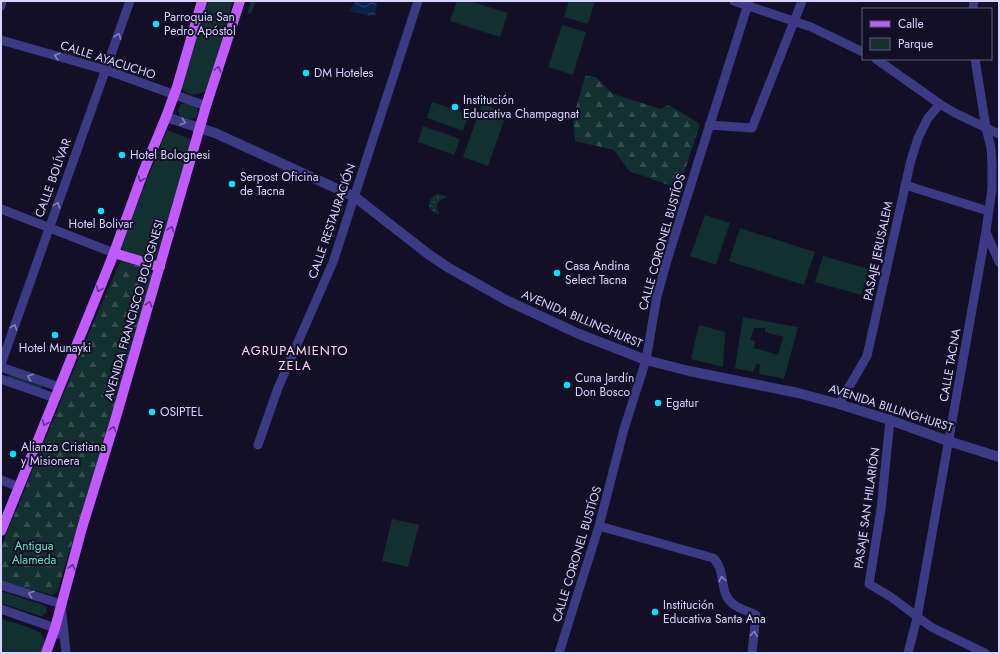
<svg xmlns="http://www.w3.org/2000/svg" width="1000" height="654" font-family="Jost,sans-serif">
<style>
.green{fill:#12302f;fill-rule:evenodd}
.forest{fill:url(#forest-firs)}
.garden{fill:url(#garden-dots)}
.water{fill:url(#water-waves)}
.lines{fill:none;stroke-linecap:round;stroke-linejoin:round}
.minor{stroke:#3d3a85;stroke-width:9}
.tertiary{stroke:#3d3a85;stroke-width:10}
.primary{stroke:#c25bff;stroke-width:10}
.oneway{stroke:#837fbc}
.oneway2{stroke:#623188}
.poi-dot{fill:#00e5ff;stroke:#130f26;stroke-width:1.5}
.labels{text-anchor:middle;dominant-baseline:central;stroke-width:4;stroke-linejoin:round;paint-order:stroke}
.poi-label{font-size:12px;fill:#d9d4ff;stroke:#130f26;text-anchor:start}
.street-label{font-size:12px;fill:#d9d4ff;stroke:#130f26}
.park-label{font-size:12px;fill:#5fe0c0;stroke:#130f26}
.neighbourhood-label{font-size:13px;letter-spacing:1px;fill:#ffd6f0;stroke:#130f26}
</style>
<defs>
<pattern id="forest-firs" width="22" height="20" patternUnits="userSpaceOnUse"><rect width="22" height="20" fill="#12302f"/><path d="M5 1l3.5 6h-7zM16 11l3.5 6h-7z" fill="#344d4e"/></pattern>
<pattern id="garden-dots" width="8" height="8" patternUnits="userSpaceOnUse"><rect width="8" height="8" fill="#12302f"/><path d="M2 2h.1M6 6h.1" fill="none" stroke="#344d4e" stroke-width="1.8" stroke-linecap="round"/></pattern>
<pattern id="water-waves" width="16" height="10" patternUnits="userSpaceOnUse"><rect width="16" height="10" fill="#0c2248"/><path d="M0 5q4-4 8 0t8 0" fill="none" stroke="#2f4163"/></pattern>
</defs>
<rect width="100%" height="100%" fill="#130f26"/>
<path class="green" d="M208,1H233L206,91C196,95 189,97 181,88Z
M251,1H256L251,14H247Z
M457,1H469L508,13L500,37L450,21Z
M569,1H595L588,24L564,17Z
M562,25L586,32L573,75L548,67Z
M432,102L469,115L463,131L427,118Z
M186,103L196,106L198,111L196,117L192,119L180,116L178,111L181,104Z
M482,104L507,112L488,166L463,157Z
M423,126L460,139L454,155L418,142Z
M167,130L192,140L157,256L155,259H151L123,251L121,245Z
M705,215L730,223L716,265L690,256Z
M740,228L815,252L804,285L729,261Z
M823,256L869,269L861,295L815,282Z
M743,317L798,327L784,379L759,374L760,364H756L753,372L735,368ZM754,328H765V332L783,337L778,355L754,348L755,341L750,340Z
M699,325L725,332L723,367L691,359Z
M9,374L42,386L41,389L8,378Z
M392,519L419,525L408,567L382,561Z
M1,591L43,605L46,607L47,612L42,616H40L1,603Z
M1,619C10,622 37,628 42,635C46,641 43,647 41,653H1Z"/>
<path class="forest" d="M585,76L596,77L613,94L661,109L669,105L700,124L680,185L672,186L629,171L614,150L575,141L573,119Z
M124,261L150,270L153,275L109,423L57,592L52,595L1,581V547L86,340L120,262Z"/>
<path class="garden" d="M439,194L447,197C438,199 434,207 440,214L433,212L429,206C430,199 431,196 439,194Z"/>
<path class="water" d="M356,1H367L377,3L375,17L349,11Z"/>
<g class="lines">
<path class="minor" d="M734,1L811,27L863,52
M1,6L2,1
M973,9L974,1
M1,40L106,70L206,106
M876,59L940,104L955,113L999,134
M709,125L752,128L802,1
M905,185L988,211
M1,209L114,253
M986,232L999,262
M1,364L130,1
M1,367L59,387
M1,379L55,398
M839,404L867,356L911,160L918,138L928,118L940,104
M890,420L881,509L869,584L891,597L931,627L985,653
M258,445L278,388L333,262L418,1
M1,480L19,487
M599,526L713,558C727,570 718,593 733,604C739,609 748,611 756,615L752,653
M1,585L61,604L66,653
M1,609L55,628L58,634
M559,653L599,526L624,429L646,360L657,296L668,257L749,1
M908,653L917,618L986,231L992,189V165L991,148L986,128L975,59"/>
<path class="tertiary" d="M166,117L215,133L355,197L428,254L449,268L506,300L579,334L646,360L689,371L798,393L839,404L890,420L948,441L999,457"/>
<path class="primary" d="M114,253L160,267
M1,531L112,258L144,170L166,117L177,87L202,1
M46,653L55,628L82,528L114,424L206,106L240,1"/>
</g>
<defs><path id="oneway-chevron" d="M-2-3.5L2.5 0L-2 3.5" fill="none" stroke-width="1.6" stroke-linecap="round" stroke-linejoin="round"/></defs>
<g class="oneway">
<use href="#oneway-chevron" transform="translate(118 36) rotate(-71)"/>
<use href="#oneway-chevron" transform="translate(57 56) rotate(-164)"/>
<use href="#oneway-chevron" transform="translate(183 122) rotate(18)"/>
<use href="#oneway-chevron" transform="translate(57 205) rotate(-70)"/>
<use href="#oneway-chevron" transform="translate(14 327) rotate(-71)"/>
<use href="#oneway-chevron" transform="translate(30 377) rotate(-161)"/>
<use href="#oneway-chevron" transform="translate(722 579) rotate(-100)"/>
<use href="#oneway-chevron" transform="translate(31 594) rotate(-162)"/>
<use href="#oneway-chevron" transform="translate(754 634) rotate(-84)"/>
</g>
<g class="oneway2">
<use href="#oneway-chevron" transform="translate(218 69) rotate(-72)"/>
<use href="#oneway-chevron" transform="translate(141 179) rotate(110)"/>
<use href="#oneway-chevron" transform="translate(171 229) rotate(-74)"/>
<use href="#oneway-chevron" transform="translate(99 289) rotate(112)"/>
<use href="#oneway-chevron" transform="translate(149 304) rotate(-74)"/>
<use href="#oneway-chevron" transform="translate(45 423) rotate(112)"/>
<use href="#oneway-chevron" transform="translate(113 429) rotate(-73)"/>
<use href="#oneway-chevron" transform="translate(72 567) rotate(-75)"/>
</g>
<g class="poi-dot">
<circle cx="156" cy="24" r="4"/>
<circle cx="306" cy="73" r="4"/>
<circle cx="455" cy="107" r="4"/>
<circle cx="122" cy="155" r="4"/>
<circle cx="232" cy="184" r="4"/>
<circle cx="101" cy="211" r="4"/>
<circle cx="557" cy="273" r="4"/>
<circle cx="55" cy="335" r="4"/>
<circle cx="567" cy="385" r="4"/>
<circle cx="658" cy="403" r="4"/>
<circle cx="152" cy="412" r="4"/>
<circle cx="13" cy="454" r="4"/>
<circle cx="655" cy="612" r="4"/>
</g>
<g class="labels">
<g class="poi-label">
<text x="164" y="17">Parroquia San<tspan x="164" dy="14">Pedro Apóstol</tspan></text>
<text x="314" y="73">DM Hoteles</text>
<text x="463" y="100">Institución<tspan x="463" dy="14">Educativa Champagnat</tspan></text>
<text x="130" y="155">Hotel Bolognesi</text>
<text x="240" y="177">Serpost Oficina<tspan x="240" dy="14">de Tacna</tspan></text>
<text x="101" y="224" text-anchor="middle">Hotel Bolivar</text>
<text x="565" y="266">Casa Andina<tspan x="565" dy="14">Select Tacna</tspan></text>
<text x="55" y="348" text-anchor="middle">Hotel Munayki</text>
<text x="575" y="378">Cuna Jardín<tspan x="575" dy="14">Don Bosco</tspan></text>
<text x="666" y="403">Egatur</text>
<text x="160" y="412">OSIPTEL</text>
<text x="21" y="447">Alianza Cristiana<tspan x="21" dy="14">y Misionera</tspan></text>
<text x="663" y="605">Institución<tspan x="663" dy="14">Educativa Santa Ana</tspan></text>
</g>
<g class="street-label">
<text transform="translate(108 60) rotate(18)">CALLE AYACUCHO</text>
<text transform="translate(53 178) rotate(-70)">CALLE BOLÍVAR</text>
<text transform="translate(332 221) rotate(-71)">CALLE RESTAURACIÓN</text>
<text transform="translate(662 242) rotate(-74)">CALLE CORONEL BUSTÍOS</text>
<text transform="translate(878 251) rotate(-78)">PASAJE JERUSALEM</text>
<text transform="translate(134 310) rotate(-74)">AVENIDA FRANCISCO BOLOGNESI</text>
<text transform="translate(582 319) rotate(23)">AVENIDA BILLINGHURST</text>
<text transform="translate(950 365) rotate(-80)">CALLE TACNA</text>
<text transform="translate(891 408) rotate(18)">AVENIDA BILLINGHURST</text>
<text transform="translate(867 508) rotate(-82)">PASAJE SAN HILARIÓN</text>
<text transform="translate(577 554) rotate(-73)">CALLE CORONEL BUSTÍOS</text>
</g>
<g class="park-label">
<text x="34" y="546">Antigua<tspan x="34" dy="14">Alameda</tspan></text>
</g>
<g class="neighbourhood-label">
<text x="295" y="350">AGRUPAMIENTO<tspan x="295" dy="15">ZELA</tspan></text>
</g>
</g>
<rect width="1000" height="654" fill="none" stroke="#d9d4ff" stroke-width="4"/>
<rect x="862" y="8" width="130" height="52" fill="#130f26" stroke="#625e7d"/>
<rect x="870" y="21" width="20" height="6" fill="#c25bff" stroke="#625e7d"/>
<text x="898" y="28" font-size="12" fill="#d9d4ff">Calle</text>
<rect x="870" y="38" width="20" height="12" fill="#12302f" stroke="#625e7d"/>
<text x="898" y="48" font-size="12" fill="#d9d4ff">Parque</text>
</svg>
